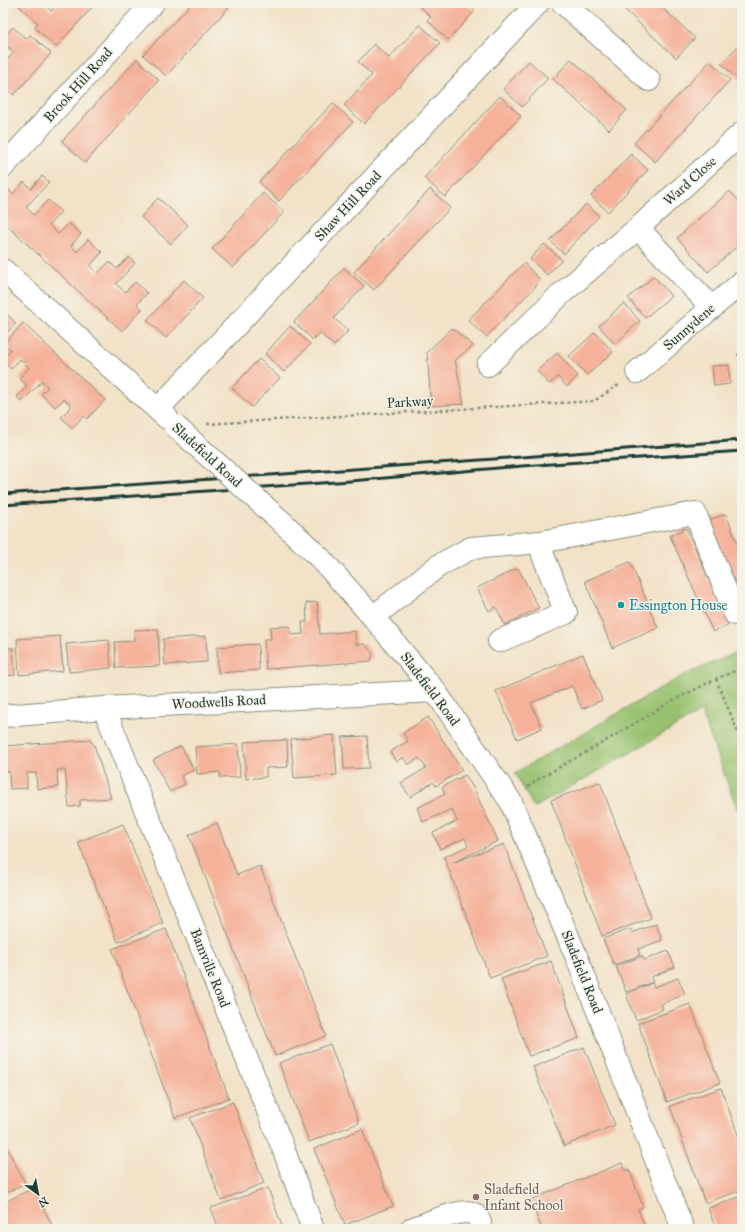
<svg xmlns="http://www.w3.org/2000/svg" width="745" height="1232" font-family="'IM FELL Great Primer',serif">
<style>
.green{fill:#97c16e;stroke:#5b7f51}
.building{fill:#f5b199}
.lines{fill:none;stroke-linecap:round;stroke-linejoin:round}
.minor-casing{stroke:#88907e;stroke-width:24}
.path{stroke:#88907e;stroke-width:2.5;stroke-dasharray:3 3;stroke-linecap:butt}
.minor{stroke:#fff;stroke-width:22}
.rail{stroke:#1f3d34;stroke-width:3}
.minor-bridge-casing{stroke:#88907e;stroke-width:24;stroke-linecap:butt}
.minor-bridge{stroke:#fff;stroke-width:22}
.culture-dot{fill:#0f9aa8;stroke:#f7f3e8;stroke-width:1.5}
.education-dot{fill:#8d6e63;stroke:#f7f3e8;stroke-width:1.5}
.labels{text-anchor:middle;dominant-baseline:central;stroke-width:3;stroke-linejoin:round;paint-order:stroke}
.street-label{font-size:14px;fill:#1f3d34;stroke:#f7f3e8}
.culture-label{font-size:14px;fill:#0d838f;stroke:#f7f3e8;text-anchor:start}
.education-label{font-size:14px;fill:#785e54;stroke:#f7f3e8;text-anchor:start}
</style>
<rect width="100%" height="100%" fill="#f7f3e8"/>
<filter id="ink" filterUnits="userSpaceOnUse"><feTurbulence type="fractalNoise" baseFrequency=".025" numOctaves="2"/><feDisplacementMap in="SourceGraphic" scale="8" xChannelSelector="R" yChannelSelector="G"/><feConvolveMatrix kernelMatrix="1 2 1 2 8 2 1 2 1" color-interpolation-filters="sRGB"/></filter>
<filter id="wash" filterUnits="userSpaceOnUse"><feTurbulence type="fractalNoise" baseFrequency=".012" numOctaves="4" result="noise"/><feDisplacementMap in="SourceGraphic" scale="16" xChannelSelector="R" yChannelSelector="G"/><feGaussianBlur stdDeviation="0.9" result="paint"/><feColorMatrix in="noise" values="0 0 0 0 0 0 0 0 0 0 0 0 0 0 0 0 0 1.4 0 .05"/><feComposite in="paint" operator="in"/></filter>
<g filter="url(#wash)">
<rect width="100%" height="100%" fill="#f2e2c7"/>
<path class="green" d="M742,650V822L701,712L534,808L515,773L680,677Z"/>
<g id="blocks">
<path class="building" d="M16,3H28L31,6L34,3H43L51,11L57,4L56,3H96L56,47L34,27L38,23Z
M192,3H233L166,76L143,55Z
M416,3H438L443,7L447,3H467L475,11L448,40L427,20L431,17Z
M624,3H657L695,38L676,58L621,6Z
M420,25L440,43L364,124L344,105L372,75L358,62L374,44L389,58Z
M13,27L26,39L30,35L51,53L14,95L3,85V54L8,59L14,52L3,43V38Z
M742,42V83L721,63Z
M137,59L159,80L85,163L62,141Z
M571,59L627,110L609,130L553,79Z
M529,61L548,78L522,107L503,89Z
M710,61L730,80L655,162L634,143Z
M500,96L521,116L445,197L424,178Z
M333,103L353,122L279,201L259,182Z
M631,154L648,170L608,212L591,196Z
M42,176L49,182L26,207L34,215L48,200L61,212L49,225L58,234L69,223L81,234L71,246L77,252L88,239L102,252L90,266L98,273L109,262L117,269L129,257L135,263L116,284L125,292L135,282L147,293L137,304L142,309L122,331L3,222V193L7,188L13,194L24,182L31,189Z
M430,189L450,208L374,290L354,272Z
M730,191L742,205V242L708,272L677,238Z
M263,193L284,212L233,268L212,249Z
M158,198L188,225L171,244L141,217Z
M586,204L599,216L564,254L550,241Z
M544,244L562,260L547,275L530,259Z
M524,263L541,281L486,337L468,320Z
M344,268L364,286L334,318L348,331L334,346L320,333L313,340L294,322Z
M654,276L671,296L645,318L628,298Z
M184,280L203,298L166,338L147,320Z
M624,303L640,321L615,344L599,326Z
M3,311L16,323L3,337Z
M23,323L105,400L87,419L84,416L72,428L61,417L72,406L64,399L55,407L41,394L48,387L42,381L22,402L17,397L27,386L19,378L29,368L20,359L11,369L3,361V358L11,350L4,344Z
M290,326L310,344L284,372L265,354Z
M452,328L473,346L455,360L464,404L431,406L427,352Z
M595,332L613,352L587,375L569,356Z
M742,350V360L737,355Z
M557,353L578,376L567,387L558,377L549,384L537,371Z
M259,359L280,378L252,407L232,388Z
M729,365L730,384L714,386L712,366Z
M726,514L742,555V606L709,520Z
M686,528L729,624L713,632L670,536Z
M630,562L658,628L612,648L585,581Z
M518,568L539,608L505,625L496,607L489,611L477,588Z
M317,602L320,634L355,631L356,644H365L373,654L371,661L266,669L264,639H271L270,627L290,626L291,635L303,634L302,622H307L306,603Z
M158,629L160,666L116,668L115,642L134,641V630Z
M60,636L63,671L19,675L17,639Z
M206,636L207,662L165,665L163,639Z
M109,640L111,668L69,672L66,644Z
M258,644L259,670L218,673L217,647Z
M3,648H13L15,675L3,676Z
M583,654L602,700L582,709L572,686L531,703L542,728L517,739L496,691Z
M428,717L462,770L436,786L433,782L410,797L401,783L426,768L419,758L408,765L403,757L396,762L390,752L408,741L403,733Z
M334,735L337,775L294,778L291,739Z
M367,736L369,768L344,769L342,737Z
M90,740L94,745L111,798L80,800V806L69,807L65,770H57L58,787L37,789L36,773H27V788L10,789L9,771L3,772V746Z
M287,740L288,767L266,768V777L246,779L244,742Z
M238,744L240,777L220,778V772L197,774L195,747Z
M181,746L194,770L181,776L185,784L170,792L153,760Z
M465,775L474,789L498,841L452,863L504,844L547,956L490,978L444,857L468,846L465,838L440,849L433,833L457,821L452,809L423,822L417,808L445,794L442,787Z
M600,782L651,918L602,936L551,800Z
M217,823L237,875L260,866L326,1036L275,1056L189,835Z
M123,824L163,923L118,942L78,842Z
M656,924L662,940L638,949L640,955L614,965L603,939L630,929L632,933Z
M166,929L229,1098L175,1118L112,949Z
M668,951L675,967L651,977L653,982L626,992L616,966L642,956L644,960Z
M551,961L579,1038L529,1056L501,979Z
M678,978L685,994L661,1004L663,1009L636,1020L626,994L652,983L654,987Z
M690,1004L720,1083L667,1102L638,1023Z
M330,1044L359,1123L309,1142L279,1063Z
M584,1047L615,1125L564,1146L533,1067Z
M721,1088L742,1146V1190L705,1203L670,1106Z
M233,1102L264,1183L221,1200L190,1118Z
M362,1129L393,1206L345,1225L314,1149Z
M3,1140L25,1183L3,1195Z
M622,1163L625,1171L629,1169L643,1207L638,1209L646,1229H542L530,1200Z
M33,1188L54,1229H3V1203Z
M268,1188L283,1229H219L211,1208Z
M742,1196V1229H716L708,1208Z"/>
</g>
</g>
<g filter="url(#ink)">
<use href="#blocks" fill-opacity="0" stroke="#88907e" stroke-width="1"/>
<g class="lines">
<g class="minor-casing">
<path id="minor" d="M563,3L649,80
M3,167L153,3
M3,270L167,418
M712,308L638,228L742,133
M488,365L561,294L638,228
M637,372L742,282
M158,409L538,3
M283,523L320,558L373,617L435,691L511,802L575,953L683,1229
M541,542L695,513L735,614
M373,617L438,566L471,548L541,542L543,555L566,613L499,641
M104,708L283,1148L313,1229
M3,716L104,708L435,691
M411,1229C424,1225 464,1206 474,1214C477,1215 478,1219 480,1222"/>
</g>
<path class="path" d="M207,424L594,401L620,384
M716,679L742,742
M528,787L535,781L597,746L672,701L716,679L742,668"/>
<use href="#minor" class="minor"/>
<path class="rail" d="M3,494L522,457L742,440
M3,505L351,481L522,466L742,451"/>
<g class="minor-bridge-casing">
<path id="minor-bridge" d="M175,426L283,523"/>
</g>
<use href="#minor-bridge" class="minor-bridge"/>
</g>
</g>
<circle class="culture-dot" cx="621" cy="605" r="4"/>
<circle class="education-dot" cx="476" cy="1197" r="4"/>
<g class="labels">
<g class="street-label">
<text transform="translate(78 85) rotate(-48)">Brook Hill Road</text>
<text transform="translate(690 181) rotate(-42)">Ward Close</text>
<text transform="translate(348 206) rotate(-47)">Shaw Hill Road</text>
<text transform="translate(689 327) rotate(-41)">Sunnydene</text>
<text transform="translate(410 402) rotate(-3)">Parkway</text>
<text transform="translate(207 455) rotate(42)">Sladefield Road</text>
<text transform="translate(430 689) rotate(53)">Sladefield Road</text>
<text transform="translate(219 702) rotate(-3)">Woodwells Road</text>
<text transform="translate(210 968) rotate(68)">Bamville Road</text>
<text transform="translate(582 972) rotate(68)">Sladefield Road</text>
</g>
<g class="culture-label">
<text x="629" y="605">Essington House</text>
</g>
<g class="education-label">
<text x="484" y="1189">Sladefield<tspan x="484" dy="16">Infant School</tspan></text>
</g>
</g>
<rect width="745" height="1232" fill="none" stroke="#f7f3e8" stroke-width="16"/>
<g transform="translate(38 1194) rotate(148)" stroke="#f7f3e8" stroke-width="3" paint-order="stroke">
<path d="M0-3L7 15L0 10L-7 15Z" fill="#1f3d34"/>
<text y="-6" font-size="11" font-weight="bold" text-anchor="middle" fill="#1f3d34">N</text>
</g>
</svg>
